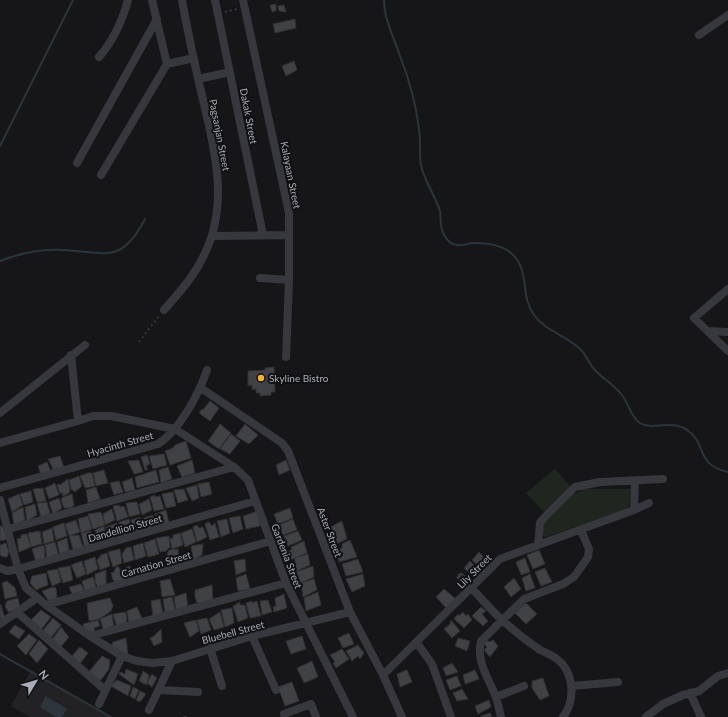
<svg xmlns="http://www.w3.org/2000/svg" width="728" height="717" font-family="Lato,sans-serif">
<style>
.built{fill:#222225}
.green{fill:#1e261f}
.water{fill:#2c353c}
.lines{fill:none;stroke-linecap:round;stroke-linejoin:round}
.stream{stroke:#2c353c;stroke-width:2}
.building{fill:#404145;stroke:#303034}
.path{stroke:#3d3f44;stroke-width:1.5;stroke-dasharray:2 3;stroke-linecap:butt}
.minor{stroke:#37383d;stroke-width:8}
.poi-dot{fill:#f2b134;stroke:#111113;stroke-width:1.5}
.labels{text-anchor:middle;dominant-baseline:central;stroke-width:4;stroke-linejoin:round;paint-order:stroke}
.street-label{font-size:10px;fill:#a8adb8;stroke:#111113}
.poi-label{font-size:10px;fill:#a8adb8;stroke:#111113;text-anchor:start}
</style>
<rect width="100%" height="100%" fill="#161618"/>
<path class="built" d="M31,670L111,717H30L11,706Z"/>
<path class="green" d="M555,469L571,487L545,513L526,493Z
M584,489H631L629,508L546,537L542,535L544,523L572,495Z"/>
<path class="water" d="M46,696L67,709L62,717H56L40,707Z"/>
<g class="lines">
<path class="stream" d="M384,0C384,19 394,38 400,56C409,79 416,105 419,129C421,141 419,154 421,165C424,181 435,195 440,211C441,218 440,227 443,233C446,239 451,245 457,245C463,246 468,243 474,243C487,243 504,245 513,255C530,271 520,297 534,315C546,332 567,335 581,350C586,355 589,363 594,369C602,378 614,385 622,395C629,404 630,416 640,423C652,431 671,419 687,430C708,444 694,464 728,472
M0,146L73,0
M0,261C20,253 41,249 63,250C106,252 121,265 145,219
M0,654L111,717
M184,717H186"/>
</g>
<path class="building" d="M276,4V11L272,12L270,5Z
M284,5L286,12L279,11L278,6Z
M295,19L296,28L275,33L273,24Z
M294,61L297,70L286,76L282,66Z
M274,367L275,392H271V395L260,396V393H256V389L252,390V385L248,386V371L265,370V368Z
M210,401L219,408L210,421L199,413L202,409L203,410Z
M220,424L231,433L219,449L208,441Z
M245,424L258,435L249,444L236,436Z
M231,434L240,441L230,454L220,449Z
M186,441L191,458L170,465L165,451L173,448L175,445Z
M164,454L167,465L153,469L149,456Z
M147,455L150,464L146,466L148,470H145L141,457Z
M60,456L64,468L54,471L48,459Z
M139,460L143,472L134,474L128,461Z
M192,460L195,473L182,477L177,466Z
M286,460L290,470L279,475L276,465Z
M47,462L51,472L41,475L38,466Z
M168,467L172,479L161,483L159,470Z
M104,470L108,483L96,486L93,473Z
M156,470L159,482L137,488L135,477Z
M88,473H92L95,486L85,488L80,476Z
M79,476L82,486L75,492L71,489L69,480Z
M132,478L135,490L125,492L122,482Z
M68,479L70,490L69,493L63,496L62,492L60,494L57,484L60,485Z
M119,481L123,492L114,495L110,483Z
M209,482L212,494L201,497L198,484Z
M55,483L59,495L49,499L45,488Z
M197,485L199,498L192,501L186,488Z
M96,487L100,499L88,503L86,490Z
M43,488L46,501L37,502L33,489Z
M184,489L188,500L178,503L174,490Z
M31,491L33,502L24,505L20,494Z
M173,492L176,506L166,508L162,494Z
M19,494L23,505L12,512L8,499Z
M72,494L74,505L71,508H64L61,500L63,497Z
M155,495V497L160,496L164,509L154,511L150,497Z
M59,498L62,508L53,514L49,502Z
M149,499L152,510L142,515L139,504Z
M47,502L50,513L41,518L37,503Z
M137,502L140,514L129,517L126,503Z
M35,504L37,515L27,521L25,507Z
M119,505L120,507L124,506L128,517L117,521L113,506Z
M23,507L25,520L14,525L12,513Z
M290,508L293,518L278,524L274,514Z
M112,509L115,520L105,525L103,514Z
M166,510L169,523L158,526L155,514Z
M258,511L260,526L246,529L243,516Z
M101,512L105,525L93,529L88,514Z
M153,515L156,527L145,531L141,519Z
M88,516L92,529L81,533L78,519Z
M240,516L243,529L233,533L229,518Z
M140,517L142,530L133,532L131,520Z
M129,519L131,530L128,535L121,537L119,522Z
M227,519L230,533L221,537L217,521Z
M293,519L297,530L283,535L279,525Z
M76,520L80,532L69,536L65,524Z
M342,521L347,539L334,545L329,528Z
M209,522L212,526L215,523L219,537L210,540L205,524Z
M64,523L67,536L56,540L53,527Z
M117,523L119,535L115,539L109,540L106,527Z
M197,525L199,528L203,527L207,537L197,542L193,527Z
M0,526H2L8,539L0,541Z
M104,526L107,539L98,544L95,530Z
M52,528L54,541L44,544L42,532Z
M192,529L196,542L185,547L181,533Z
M40,531L42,544L31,547L28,533Z
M91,531L96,543H90V548L85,549L81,533Z
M298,531L302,540L288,546L284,536Z
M180,533L183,545L172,549L170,539L173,538V535Z
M27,534L31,547L19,552L17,539L21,538V535Z
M79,535L83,547L74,552L69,536Z
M169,536L170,547L166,551L160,552L156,538Z
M67,538L69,550L60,556L57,542Z
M155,539L159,554L148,557L144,543Z
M350,540L357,557L339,562L336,551L342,548V544Z
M304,541L307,553L290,560L288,552L292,549L291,547Z
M55,542L58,554L47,559L45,545Z
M6,543L9,552L7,557H4L0,555V545Z
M143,543L146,556L135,560L133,546Z
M203,544L202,555L193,560L191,546Z
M44,545L45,559L36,562L32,549Z
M131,547L134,560L124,563L122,554L126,548Z
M120,549L122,563L113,567L108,552Z
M178,549L179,562L176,564H170L167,554L169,550Z
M539,550L545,564L533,569L527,555Z
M479,552L488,562L482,569L472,560Z
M107,553L110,566L100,570L97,560L101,555Z
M308,554L310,565L294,572L293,568L296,565L294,558Z
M95,557L98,569L87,575L84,561Z
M525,558L530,572L521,575L516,562Z
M245,559L246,571L236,575L234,561Z
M358,559L363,572L346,576L342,564Z
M82,561L86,574L77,578L71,565Z
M470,561L479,570L474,577L464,568Z
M70,566L73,580L63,583L58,568Z
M130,566L131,579L117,583L113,580L111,573L114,572L116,567H119L120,570Z
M313,566L314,577L301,583L296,572Z
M545,568L552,582L541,586L535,572Z
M58,569L61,582L52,586L47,571Z
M106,570V584L98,587L95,582V574Z
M46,573L48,585L36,590L30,583L32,576Z
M246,574L250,589L238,591L236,578Z
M363,574L365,586L352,592L346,579Z
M530,574L535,588L526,591L522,578Z
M93,577L96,587L85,592L82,581Z
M514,578L521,589L511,597L504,587Z
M170,579L175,595L162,597L160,581Z
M314,579L317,590L303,597L301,583Z
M7,581L15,588L17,596L5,599L2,583Z
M81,584L85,592L73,596L69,587Z
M212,585L213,601L198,605L195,597V590Z
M53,587L56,588L57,598L53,601L48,600L42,591Z
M444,589L457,600L447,609L436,597Z
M318,592L321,605L306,611L304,598Z
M186,593L188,608L176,612L174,597Z
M284,594L287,608L274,612L273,607L276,606L275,598Z
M172,597L175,610L165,614L163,599Z
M18,598L20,609L8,612L5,606L7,601Z
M110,598L113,606L111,611L99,619L89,621L87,603Z
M160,599L163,614L153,616L151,601Z
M268,600L272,612L262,615L260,601Z
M252,601V603L257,601L261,616L250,618L246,603Z
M240,602V605H245L248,618L238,622L233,606Z
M526,603L537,614L526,624L515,613Z
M0,605H1L5,619L0,618Z
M137,607L143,621L129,625L127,611Z
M481,607L486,611L482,614L488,621L483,626L472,616Z
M232,608L234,623L225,627L221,610Z
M41,610L51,617L40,631L31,620Z
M126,612L127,625L117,628L113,614Z
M220,612L224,627L214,630L209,619Z
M463,612L466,616L468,614L472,620L464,628L454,619L457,615H460Z
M112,614L114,628L104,631L100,619Z
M53,618L61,625L50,639L41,633Z
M207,618L211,630L201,634L197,620Z
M98,620L100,626L94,628L95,633L85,631L83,624Z
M196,620L199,631L190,637L184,623Z
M451,620L460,631L452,638L444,629L450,624Z
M15,625L25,631L19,639L9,632Z
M61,627L69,637L59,649L51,641Z
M161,629L162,642L154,646L150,638L154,636Z
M349,633L354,644L343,648L338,638Z
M29,634L37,640L26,655L17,646Z
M302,636L306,649L291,654L286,641Z
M126,638L128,655L111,647L113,642Z
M458,638L470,641L467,651L455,646Z
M39,640L48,649L37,663L29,654Z
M487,640L490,642L493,640L498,646L490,657L484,650L487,647L484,644Z
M358,645L364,653L360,659L358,656L352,661L346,651Z
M80,647L88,653L79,665L70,658Z
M342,649L349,659L336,668L333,663L335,662L330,655Z
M102,656L110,660L109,669L101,680H96L88,673Z
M312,661L318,677L304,683L297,668Z
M452,663L458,672L446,676L443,668Z
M126,669L138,674L134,685L119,674L120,672L125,674Z
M407,670L412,682L400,687L397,674Z
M475,670L479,679L465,684L463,675Z
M143,671L149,675L147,685L139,681Z
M152,674L157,678L152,687L147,683Z
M457,676L461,686L450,690L446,680Z
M543,678L549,696L540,700L532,688V681Z
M117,680L131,686L128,696L111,686Z
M292,682L299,701L285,706L278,687Z
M133,687L139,690L135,699L130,696Z
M462,689L468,699L457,701L453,693Z
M140,691L146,694L140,702L136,700Z
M489,700L491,707L478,714L475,706Z
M490,713L492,717H481V716Z"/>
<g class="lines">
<path class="path" d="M225,12L237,9
M139,342L159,316"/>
<path class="minor" d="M152,0L167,64
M215,0L263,235
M243,0L289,213V280L286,357
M699,35L728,15
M99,57C114,40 122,22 128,0
M198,79L230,72
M77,163L157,19
M101,175L167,64L194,58
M212,236L289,235
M260,278L289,280
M728,289L694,318L728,351
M164,310C180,292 195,275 205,253C231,200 212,138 199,83C193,56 187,28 182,0
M708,331L728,332
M71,355L78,421
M201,388L282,443L288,451L350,612L383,675L402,717
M0,413L85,345
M0,443L78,421L93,416H111L175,429L234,467L248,480L286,583L353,717
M0,488L158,444C179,431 199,394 207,370
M0,500L18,569L26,588L46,605L90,636L122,656L137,661L153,663L172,661L252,636L350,612
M634,510L635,481
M9,529L234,467
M538,545L540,523L543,519L575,487L600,482L663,479
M0,568L7,571L18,569L255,501
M461,577C475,591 487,606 501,619C513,630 527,641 540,650C546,653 552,655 557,659C574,672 576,700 563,717
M46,605L271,541
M18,613L105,690
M0,624L37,598
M90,636L286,583
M252,636L276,690
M417,643L432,664L451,717
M210,648L222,686
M383,675L500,559L634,510L649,503
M572,686L618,682
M159,690L198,692
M690,693L701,717
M496,697L524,686
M99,704L122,656
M149,710L172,661
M285,717L284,714L311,704L316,717
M501,717C499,710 498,702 495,695C488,677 476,661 481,641L524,599L563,584L574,577L588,557L589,549L581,530
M646,717L663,704L683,695L699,691L718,676L728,673"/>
</g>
<circle class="poi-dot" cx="261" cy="378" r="4"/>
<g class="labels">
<g class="street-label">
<text transform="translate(249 116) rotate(79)">Dakak Street</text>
<text transform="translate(220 135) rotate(79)">Pagsanjan Street</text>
<text transform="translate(291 175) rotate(79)">Kalayaan Street</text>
<text transform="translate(120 444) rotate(-16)">Hyacinth Street</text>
<text transform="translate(125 528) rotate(-16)">Dandellion Street</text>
<text transform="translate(330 532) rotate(69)">Aster Street</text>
<text transform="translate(287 556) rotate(69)">Gardenia Street</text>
<text transform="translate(156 564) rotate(-16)">Carnation Street</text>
<text transform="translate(474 571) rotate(-45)">Lily Street</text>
<text transform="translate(233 632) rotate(-15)">Bluebell Street</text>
</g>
<g class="poi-label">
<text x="269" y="378">Skyline Bistro</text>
</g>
</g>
<g transform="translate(36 681) rotate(52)" stroke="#111113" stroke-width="3" paint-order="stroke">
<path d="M0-3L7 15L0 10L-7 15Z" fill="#a8adb8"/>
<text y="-6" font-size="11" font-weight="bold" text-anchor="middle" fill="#a8adb8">N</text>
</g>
</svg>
